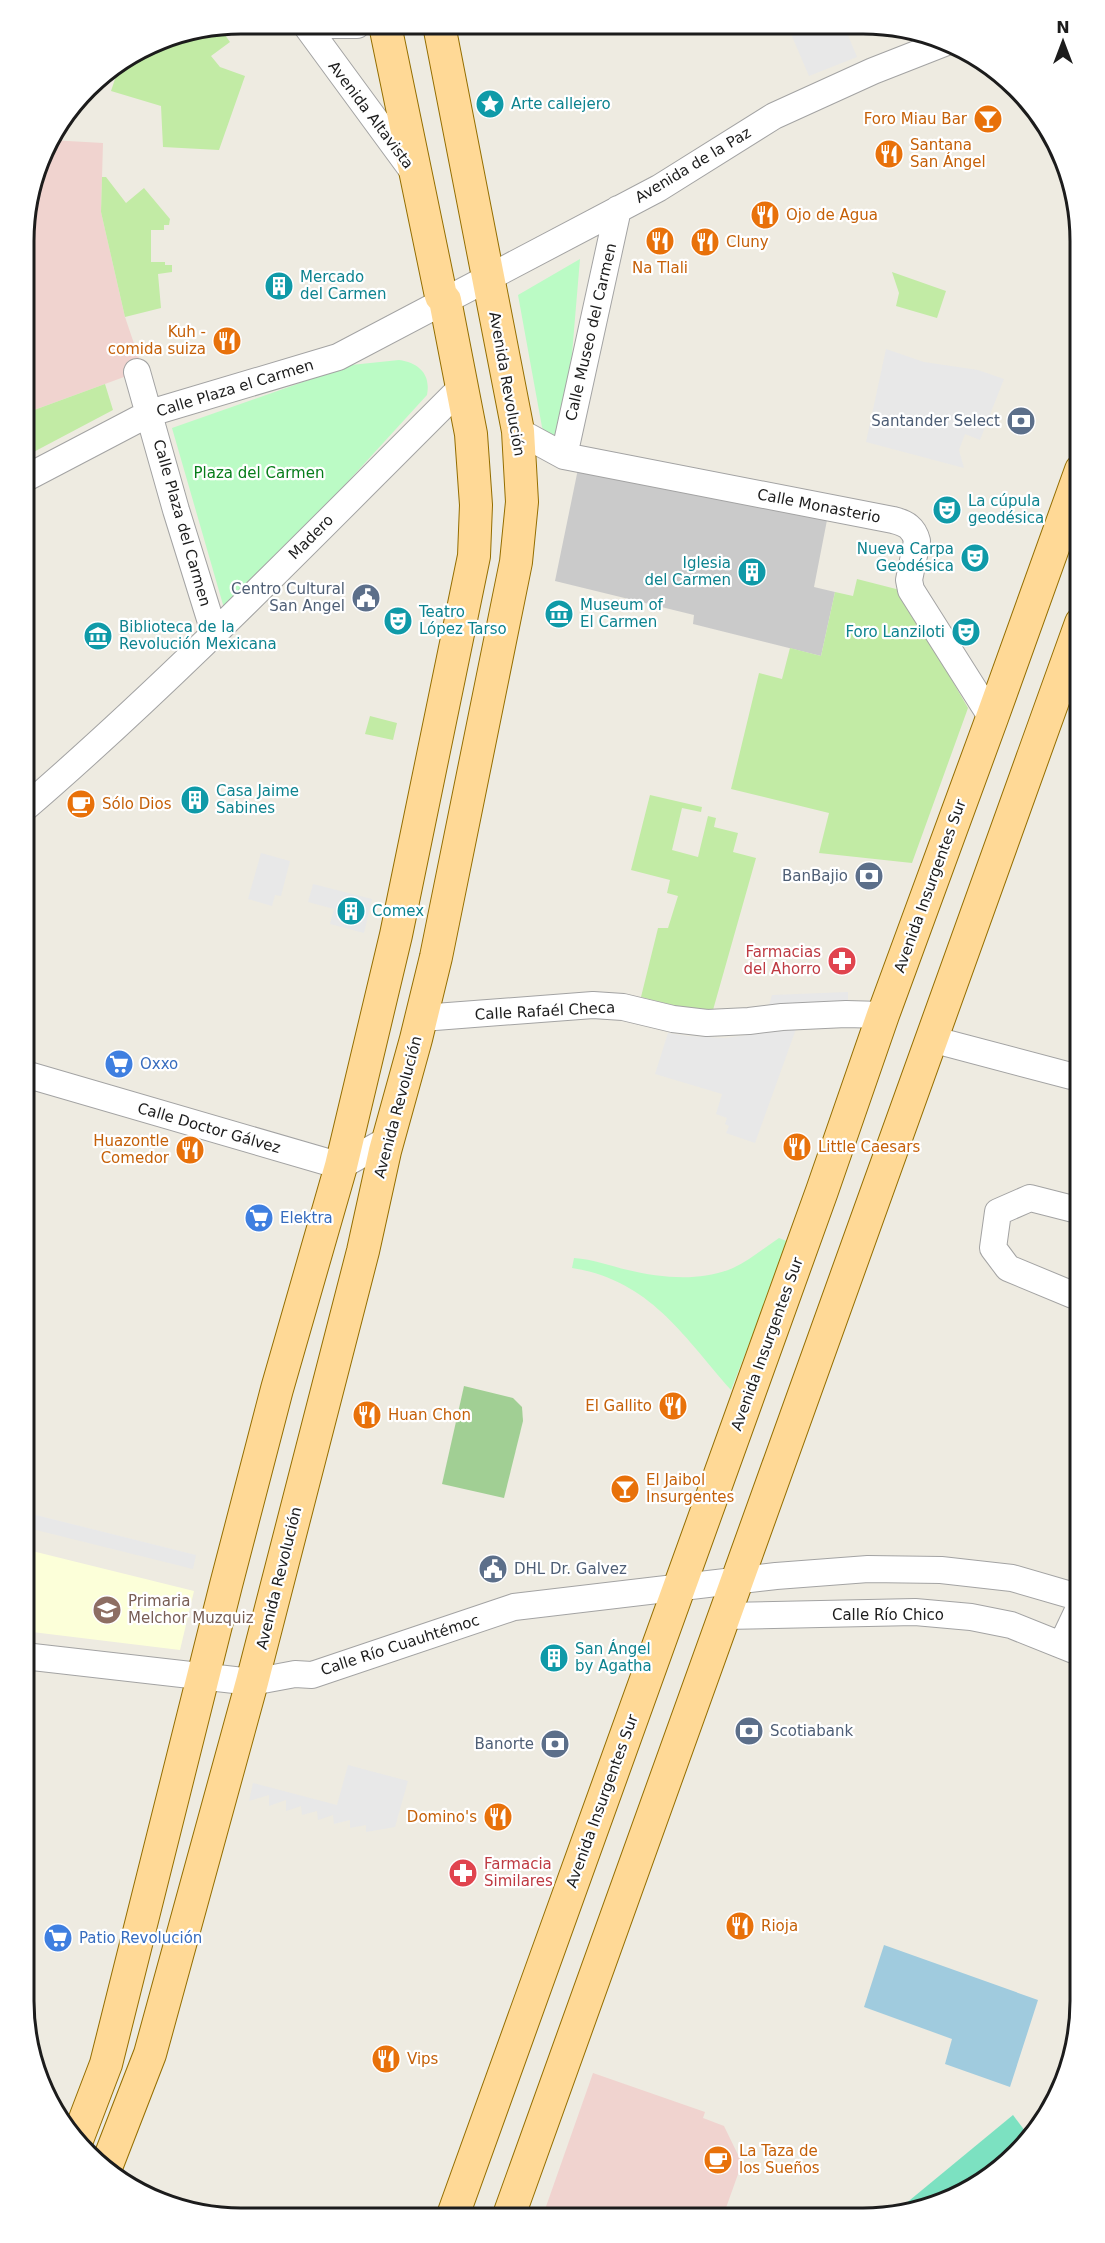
<svg xmlns="http://www.w3.org/2000/svg" width="1105" height="2243" font-family="'DejaVu Sans',sans-serif">
<style>
.commercial{fill:#f0d3cf}
.education{fill:#fcffd9}
.religious{fill:#cacaca}
.grass{fill:#c2eba5}
.forest{fill:#a1cf94}
.park{fill:#bbfbc5}
.pitch{fill:#7ce1c1}
.parking{fill:#e8e8e8}
.water{fill:#a0cbde}
.lines{fill:none;stroke-linecap:round;stroke-linejoin:round}
.minor-casing{stroke:#a3a3a3;stroke-width:28}
.major-casing{stroke:#946e00;stroke-width:34}
.minor{stroke:#fff;stroke-width:26}
.major{stroke:#ffd996;stroke-width:32}
.labels{text-anchor:middle;dominant-baseline:central;stroke-width:4.5;stroke-linejoin:round;paint-order:stroke}
.culture-label{font-size:15px;fill:#0d838f;stroke:#fff;text-anchor:start}
.street-label{font-size:15px;fill:#1c1c1c;stroke:#fff}
.food-label{font-size:15px;fill:#c56008;stroke:#fff;text-anchor:start}
.service-label{font-size:15px;fill:#4e5e75;stroke:#fff;text-anchor:end}
.park-label{font-size:15px;fill:#077d1a;stroke:#fff}
.health-label{font-size:15px;fill:#be3a42;stroke:#fff;text-anchor:end}
.shop-label{font-size:15px;fill:#366cbe;stroke:#fff;text-anchor:start}
.education-label{font-size:15px;fill:#785e54;stroke:#fff;text-anchor:start}
.rim{fill:none;stroke:#1c1c1c;stroke-width:3}
</style>
<rect width="100%" height="100%" fill="#eeebe1"/>
<path class="commercial" d="M50,140L103,143L101,212L125,317L143,370L26,413V214L47,145Z
M593,2073L705,2112L703,2118L724,2126L742,2163L722,2219L542,2218Z"/>
<path class="education" d="M24,1549L194,1591L180,1650L24,1631Z"/>
<path class="religious" d="M578,469L828,515L814,587L835,592L821,656L693,624L694,615L555,581Z"/>
<path class="grass" d="M209,31L225,35L230,42L211,56L220,67L245,76L219,150L163,147L161,106L111,91L117,73L121,74L126,61L159,40Z
M102,177H106L126,203L144,188L170,219L169,225H164V230H151V262H165V265H172V272L158,274L161,308L125,317L101,212Z
M892,272L946,291L937,318L896,306L899,293Z
M105,384L113,410L26,456V413Z
M857,579L900,590L968,708L912,863L819,853L829,813L731,789L759,673L782,679L790,648L821,656L835,592L853,596Z
M370,716L397,723L393,740L365,734Z
M650,795L702,807L701,812L682,808L672,850L698,857L708,816L716,818L714,827L738,833L733,852L756,858L713,1010L676,1006L641,997L658,928H668L678,896L667,893L670,880L631,870Z"/>
<path class="forest" d="M464,1386L513,1398L522,1407L523,1421L504,1498L442,1484Z"/>
<path class="park" d="M580,259L566,425L556,437L545,432L542,427L518,295Z
M399,360C419,363 431,374 427,395L226,615L172,428L351,365Z
M779,1238L789,1242L731,1390C684,1337 650,1280 572,1268L574,1258C593,1259 610,1266 628,1270C662,1278 700,1282 733,1268C750,1260 764,1248 779,1238Z"/>
<path class="pitch" d="M1013,2115L1031,2139L985,2182L933,2208L893,2214Z"/>
<path class="parking" d="M788,27L845,28L857,57L809,76Z
M886,349L924,362L978,370L1004,379L980,440L965,434L959,450L964,468L866,442Z
M261,853L290,861L281,896L275,895L272,906L248,899Z
M313,884L372,899L364,933L330,924L334,909L308,902Z
M848,992V1005L768,1009L772,995Z
M796,1029L755,1143L726,1133L729,1126L725,1124L727,1118L716,1114L722,1094L655,1074L668,1033L688,1036L724,1038Z
M24,1512L196,1555L193,1569L24,1527Z
M348,1765L408,1781L395,1827L366,1832V1825L350,1828V1820L334,1824L333,1815L318,1820L317,1811L302,1815L301,1806L286,1811V1800L269,1806V1795L249,1801L253,1783L337,1805Z"/>
<path class="water" d="M884,1945L1038,2000L1010,2087L945,2064L952,2039L864,2007Z"/>
<g class="lines">
<g class="minor-casing">
<path id="minor" d="M305,24L415,174
M327,25H357
M137,372L176,510L214,632
M518,431L564,456L893,520C906,523 914,528 917,541L909,580L911,590L992,718
M564,456L618,209
M26,478L150,413L338,357L659,188L774,116L873,71L947,42
M25,808C178,676 319,529 462,387
M422,1018L593,1005L623,1007L673,1019L707,1023L749,1021L782,1017L846,1014L883,1015
M931,1039L1071,1076
M25,1074L341,1166L389,1139
M1081,1295H1073L1008,1268L993,1248L998,1212L1030,1198L1081,1211
M725,1616L915,1612L971,1617L1011,1625L1081,1653
M1062,1644L1081,1604
M24,1656L252,1682L295,1674L312,1675L514,1607L776,1576L868,1569L941,1570L1012,1578L1081,1598"/>
</g>
<g class="major-casing">
<path id="major" d="M77,2140L106,2064L226,1585L277,1389L341,1166L396,935L474,556L476,505L471,434L445,300L441,296L385,25
M105,2170L150,2054L252,1682L363,1251L385,1151L416,1039L436,957L516,562L522,502L518,431L439,25
M452,2218L822,1191L883,1015L992,718L1081,470
M508,2218L1081,623"/>
</g>
<use href="#minor" class="minor"/>
<use href="#major" class="major"/>
</g>
<defs>
<g id="sight-disc" transform="scale(1.5)"><circle r="9.5" fill="#0f9aa8" stroke="#fff"/><path d="M0-6L1.8-2.2L6-1.7L2.9 1.2L3.7 5.4L0 3.3L-3.7 5.4L-2.9 1.2L-6-1.7L-1.8-2.2Z" fill="#fff"/></g>
<g id="bar-disc" transform="scale(1.5)"><circle r="9.5" fill="#e8710a" stroke="#fff"/><path d="M-6-5H6L.8 .8V4.5H3.5V6h-7V4.5H-.8V.8Z" fill="#fff"/></g>
<g id="restaurant-disc" transform="scale(1.5)"><circle r="9.5" fill="#e8710a" stroke="#fff"/><path d="M-5-6h1v4h1v-4h1v4h1v-4h1v5L-1.5 .5V6h-2V.5L-5-1ZM5-6V6H3V1.5H1.5Q1.5-4 5-6Z" fill="#fff"/></g>
<g id="building-disc" transform="scale(1.5)"><circle r="9.5" fill="#0f9aa8" stroke="#fff"/><path d="M-4-6H4V6H1V3H-1V6H-4ZM-2.5-4.3h1.7v1.8h-1.7ZM.8-4.3h1.7v1.8H.8ZM-2.5-1h1.7V.8h-1.7ZM.8-1h1.7V.8H.8Z" fill="#fff"/></g>
<g id="bank-disc" transform="scale(1.5)"><circle r="9.5" fill="#5c6f8a" stroke="#fff"/><path d="M-6-4H6V4H-6ZM0-2.3a2.3 2.3 0 1 0 0 4.6a2.3 2.3 0 1 0 0-4.6Z" fill="#fff"/></g>
<g id="theatre-disc" transform="scale(1.5)"><circle r="9.5" fill="#0f9aa8" stroke="#fff"/><path d="M-5-5.5Q0-4 5-5.5V0Q5 5 0 6Q-5 5-5 0ZM-3.3-2.5H-1v1.5H-3.3ZM1-2.5H3.3v1.5H1ZM-2.8 1Q0 5.5 2.8 1Z" fill="#fff"/></g>
<g id="civic-disc" transform="scale(1.5)"><circle r="9.5" fill="#5c6f8a" stroke="#fff"/><path d="M-.6-6.5H3V-4.5H.6V-3L4-1V1h2V6H-6V1h2V-1L-.6-3ZM-1.2 2.5V6h2.4V2.5Z" fill="#fff"/></g>
<g id="museum-disc" transform="scale(1.5)"><circle r="9.5" fill="#0f9aa8" stroke="#fff"/><path d="M0-6L6-3V-2H-6V-3ZM-5-1h2V3h-2ZM-1-1h2V3h-2ZM3-1h2V3H3ZM-6 4H6V6H-6Z" fill="#fff"/></g>
<g id="cafe-disc" transform="scale(1.5)"><circle r="9.5" fill="#e8710a" stroke="#fff"/><path d="M-5.5-4.5H6V0H3Q3 3.5 0 3.5H-2.5Q-5.5 3.5-5.5 0ZM3-3.2v2h1.7v-2ZM-6 4.5H4V6H-6Z" fill="#fff"/></g>
<g id="pharmacy-disc" transform="scale(1.5)"><circle r="9.5" fill="#e0444e" stroke="#fff"/><path d="M-2-6h4v4h4v4h-4v4h-4v-4h-4v-4h4Z" fill="#fff"/></g>
<g id="supermarket-disc" transform="scale(1.5)"><circle r="9.5" fill="#3f7fe0" stroke="#fff"/><path d="M-6-5.5h2.5l.6 2H6L4.5 2H-2.5L-4.4-4H-6ZM-1.5 3.2a1.3 1.3 0 1 0 .1 0ZM3 3.2a1.3 1.3 0 1 0 .1 0Z" fill="#fff"/></g>
<g id="school-disc" transform="scale(1.5)"><circle r="9.5" fill="#8d6e63" stroke="#fff"/><path d="M0-5L7-2L0 1L-7-2ZM-4 1L0 2.5L4 1V4Q0 6-4 4Z" fill="#fff"/></g>
</defs>
<g fill-rule="evenodd">
<use href="#sight-disc" x="490" y="104"/>
<use href="#bar-disc" x="988" y="119"/>
<use href="#restaurant-disc" x="889" y="154"/>
<use href="#restaurant-disc" x="765" y="215"/>
<use href="#restaurant-disc" x="660" y="241"/>
<use href="#restaurant-disc" x="705" y="242"/>
<use href="#building-disc" x="279" y="286"/>
<use href="#restaurant-disc" x="227" y="341"/>
<use href="#bank-disc" x="1021" y="421"/>
<use href="#theatre-disc" x="947" y="510"/>
<use href="#theatre-disc" x="975" y="558"/>
<use href="#building-disc" x="752" y="572"/>
<use href="#civic-disc" x="366" y="598"/>
<use href="#museum-disc" x="559" y="614"/>
<use href="#theatre-disc" x="398" y="621"/>
<use href="#theatre-disc" x="966" y="632"/>
<use href="#museum-disc" x="98" y="636"/>
<use href="#building-disc" x="195" y="800"/>
<use href="#cafe-disc" x="81" y="804"/>
<use href="#bank-disc" x="869" y="876"/>
<use href="#building-disc" x="351" y="911"/>
<use href="#pharmacy-disc" x="842" y="961"/>
<use href="#supermarket-disc" x="119" y="1064"/>
<use href="#restaurant-disc" x="797" y="1147"/>
<use href="#restaurant-disc" x="190" y="1150"/>
<use href="#supermarket-disc" x="259" y="1218"/>
<use href="#restaurant-disc" x="673" y="1406"/>
<use href="#restaurant-disc" x="367" y="1415"/>
<use href="#bar-disc" x="625" y="1489"/>
<use href="#civic-disc" x="493" y="1569"/>
<use href="#school-disc" x="107" y="1610"/>
<use href="#building-disc" x="554" y="1658"/>
<use href="#bank-disc" x="749" y="1731"/>
<use href="#bank-disc" x="555" y="1744"/>
<use href="#restaurant-disc" x="498" y="1817"/>
<use href="#pharmacy-disc" x="463" y="1873"/>
<use href="#restaurant-disc" x="740" y="1926"/>
<use href="#supermarket-disc" x="58" y="1938"/>
<use href="#restaurant-disc" x="386" y="2059"/>
<use href="#cafe-disc" x="718" y="2160"/>
</g>
<g class="labels">
<g class="culture-label">
<text x="511" y="104">Arte callejero</text>
<text x="300" y="277">Mercado<tspan x="300" dy="17">del Carmen</tspan></text>
<text x="968" y="501">La cúpula<tspan x="968" dy="17">geodésica</tspan></text>
<text x="954" y="549" text-anchor="end">Nueva Carpa<tspan x="954" dy="17">Geodésica</tspan></text>
<text x="731" y="563" text-anchor="end">Iglesia<tspan x="731" dy="17">del Carmen</tspan></text>
<text x="580" y="605">Museum of<tspan x="580" dy="17">El Carmen</tspan></text>
<text x="419" y="612">Teatro<tspan x="419" dy="17">López Tarso</tspan></text>
<text x="119" y="627">Biblioteca de la<tspan x="119" dy="17">Revolución Mexicana</tspan></text>
<text x="945" y="632" text-anchor="end">Foro Lanziloti</text>
<text x="216" y="791">Casa Jaime<tspan x="216" dy="17">Sabines</tspan></text>
<text x="372" y="911">Comex</text>
<text x="575" y="1649">San Ángel<tspan x="575" dy="17">by Agatha</tspan></text>
</g>
<g class="street-label">
<text transform="translate(371 115) rotate(53)">Avenida Altavista</text>
<text transform="translate(693 165) rotate(-31)">Avenida de la Paz</text>
<text transform="translate(591 332) rotate(-77)">Calle Museo del Carmen</text>
<text transform="translate(507 384) rotate(80)">Avenida Revolución</text>
<text transform="translate(235 388) rotate(-17)">Calle Plaza el Carmen</text>
<text transform="translate(819 506) rotate(11)">Calle Monasterio</text>
<text transform="translate(182 523) rotate(74)">Calle Plaza del Carmen</text>
<text transform="translate(311 537) rotate(-45)">Madero</text>
<text transform="translate(930 886) rotate(-70)">Avenida Insurgentes Sur</text>
<text transform="translate(545 1011) rotate(-3)">Calle Rafaél Checa</text>
<text transform="translate(398 1107) rotate(-75)">Avenida Revolución</text>
<text transform="translate(209 1128) rotate(16)">Calle Doctor Gálvez</text>
<text transform="translate(767 1344) rotate(-70)">Avenida Insurgentes Sur</text>
<text transform="translate(279 1578) rotate(-76)">Avenida Revolución</text>
<text x="888" y="1615">Calle Río Chico</text>
<text transform="translate(400 1645) rotate(-18)">Calle Río Cuauhtémoc</text>
<text transform="translate(602 1801) rotate(-70)">Avenida Insurgentes Sur</text>
</g>
<g class="food-label">
<text x="967" y="119" text-anchor="end">Foro Miau Bar</text>
<text x="910" y="145">Santana<tspan x="910" dy="17">San Ángel</tspan></text>
<text x="786" y="215">Ojo de Agua</text>
<text x="726" y="242">Cluny</text>
<text x="660" y="268" text-anchor="middle">Na Tlali</text>
<text x="206" y="332" text-anchor="end">Kuh -<tspan x="206" dy="17">comida suiza</tspan></text>
<text x="102" y="804">Sólo Dios</text>
<text x="169" y="1141" text-anchor="end">Huazontle<tspan x="169" dy="17">Comedor</tspan></text>
<text x="818" y="1147">Little Caesars</text>
<text x="652" y="1406" text-anchor="end">El Gallito</text>
<text x="388" y="1415">Huan Chon</text>
<text x="646" y="1480">El Jaibol<tspan x="646" dy="17">Insurgentes</tspan></text>
<text x="477" y="1817" text-anchor="end">Domino's</text>
<text x="761" y="1926">Rioja</text>
<text x="407" y="2059">Vips</text>
<text x="739" y="2151">La Taza de<tspan x="739" dy="17">los Sueños</tspan></text>
</g>
<g class="service-label">
<text x="1000" y="421">Santander Select</text>
<text x="345" y="589">Centro Cultural<tspan x="345" dy="17">San Angel</tspan></text>
<text x="848" y="876">BanBajio</text>
<text x="514" y="1569" text-anchor="start">DHL Dr. Galvez</text>
<text x="770" y="1731" text-anchor="start">Scotiabank</text>
<text x="534" y="1744">Banorte</text>
</g>
<g class="park-label">
<text x="259" y="473">Plaza del Carmen</text>
</g>
<g class="health-label">
<text x="821" y="952">Farmacias<tspan x="821" dy="17">del Ahorro</tspan></text>
<text x="484" y="1864" text-anchor="start">Farmacia<tspan x="484" dy="17">Similares</tspan></text>
</g>
<g class="shop-label">
<text x="140" y="1064">Oxxo</text>
<text x="280" y="1218">Elektra</text>
<text x="79" y="1938">Patio Revolución</text>
</g>
<g class="education-label">
<text x="128" y="1601">Primaria<tspan x="128" dy="17">Melchor Muzquiz</tspan></text>
</g>
</g>
<path d="M0 0H1105V2243H0ZM241 34H863A207 207 0 0 1 1070 241V2001A207 207 0 0 1 863 2208H241A207 207 0 0 1 34 2001V241A207 207 0 0 1 241 34Z" fill="#fff" fill-rule="evenodd"/>
<path class="rim" d="M241 34H863A207 207 0 0 1 1070 241V2001A207 207 0 0 1 863 2208H241A207 207 0 0 1 34 2001V241A207 207 0 0 1 241 34Z"/>
<g transform="translate(1063 42)" stroke="#ffffff" stroke-width="4.5" paint-order="stroke">
<path d="M0-4.5L10 22L0 15L-10 22Z" fill="#1c1c1c"/>
<text y="-9" font-size="16" font-weight="bold" text-anchor="middle" fill="#1c1c1c">N</text>
</g>
</svg>
